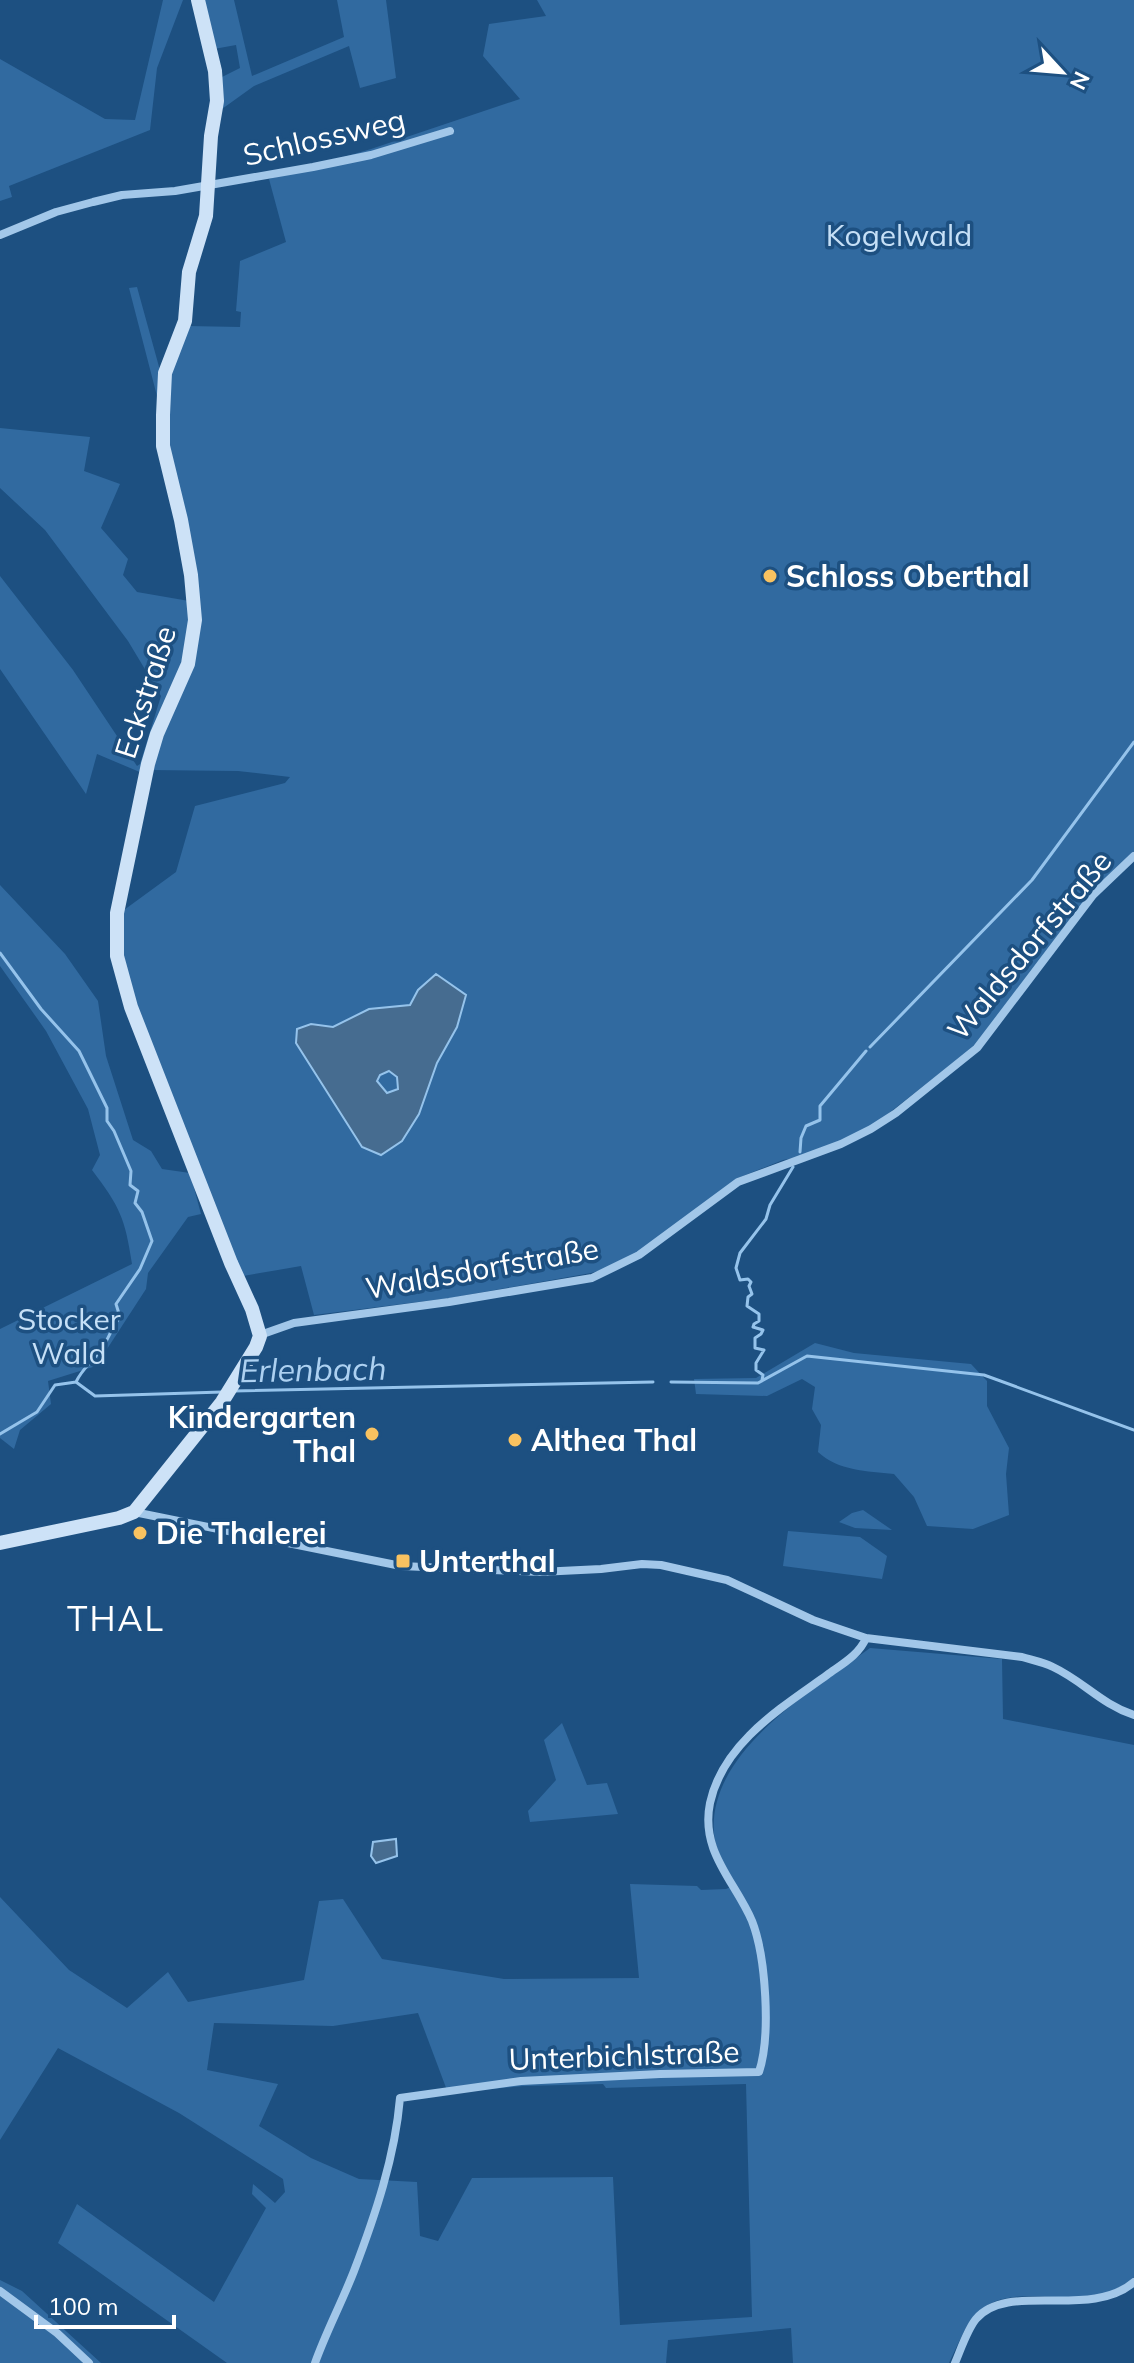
<svg xmlns="http://www.w3.org/2000/svg" width="1134" height="2363" font-family="Mulish,sans-serif">
<style>
.green{fill:#316aa0;fill-rule:evenodd}
.water{fill:#466c90;stroke:#95c3eb;stroke-width:2;fill-rule:evenodd}
.lines{fill:none;stroke-linecap:round;stroke-linejoin:round}
.stream{stroke:#95c3eb;stroke-width:3}
.street{stroke:#a2c7e9;stroke-width:8}
.secondary{stroke:#cde2f7;stroke-width:14}
.poi-dot{fill:#f9c260;stroke:#1d5081;stroke-width:3}
.labels{text-anchor:middle;dominant-baseline:central;stroke-width:7;stroke-linejoin:round;paint-order:stroke}
.street-label{font-size:30px;fill:#fff;stroke:#1d5081}
.park-label{font-size:30px;fill:#c6e0f7;stroke:#1d5081}
.poi-label{font-size:30px;font-weight:bold;fill:#fff;stroke:#1d5081;text-anchor:start}
.water-label{font-size:32px;font-style:italic;fill:#add1f1;stroke:#1d5081}
.quarter-label{font-size:34px;letter-spacing:2px;fill:#fff;stroke:#1d5081}
</style>
<rect width="100%" height="100%" fill="#1d5081"/>
<path class="green" d="M163,0H183L157,68L150,130L9,186L12,197L0,201V59L105,119L135,120Z
M201,0H234L252,76L344,37L337,0H386L396,78L360,88L349,46L254,86L222,109L220,78L240,68L236,45L214,49Z
M537,0H1134V851L1110,874L976,1045L871,1127L805,1156L783,1160L738,1178L637,1253L615,1266L591,1273L450,1298L314,1315L301,1266L243,1276L134,1005L122,956L124,910L176,872L195,806L285,783L290,777L238,771L150,770L198,624L166,450L168,374L187,326L240,327L241,312L236,311L240,261L286,242L269,179L371,149L520,99L483,56L489,24L546,16ZM418,990L457,1027L437,1063L419,1114L322,1084L296,1043L311,1024L333,1027L369,1009L410,1005Z
M137,287L161,374L158,400L129,288Z
M0,428L90,437L84,471L120,484L101,528L128,559L123,575L137,592L189,601L187,647L142,773L97,754L86,794L0,669V576L73,670L137,766L140,764L161,696L128,641L45,530L0,488Z
M0,885L65,954L98,1001L106,1056L133,1140L151,1151L162,1169L190,1173L201,1214L188,1217L148,1273L146,1289L96,1366L48,1381L51,1404L20,1430L14,1449L0,1438V1329L132,1264C125,1218 120,1207 92,1170L100,1155L88,1109L46,1031L0,966Z
M389,1071L397,1077L398,1089L387,1093L377,1082L380,1075Z
M815,1343L854,1353L971,1364L987,1381V1406L1009,1448L1006,1474L1009,1515L973,1529L927,1526L914,1497L894,1474C867,1471 838,1471 818,1452L821,1425L812,1409L815,1387L802,1379L767,1396L696,1394L694,1379L756,1378Z
M863,1510L892,1530L855,1528L839,1522L852,1513Z
M788,1531L860,1537L887,1556L882,1579L783,1566Z
M870,1648L1002,1659L1003,1719L1134,1745V2277C1122,2287 1111,2293 1096,2296C1058,2303 1006,2283 976,2314C964,2327 957,2347 949,2363H793L791,2328L668,2340L666,2363H227L58,2243L77,2204L214,2302L266,2208L252,2194L253,2184L275,2203L285,2192L283,2179L179,2113L58,2048L0,2140V1897L69,1970L127,2008L168,1972L188,2002L304,1980L319,1901L343,1899L382,1959L504,1979L639,1978L630,1884L697,1886L701,1890L726,1889L736,1885C727,1869 716,1853 714,1834C707,1751 813,1690 870,1648ZM418,2013L448,2093L523,2086L603,2084L606,2088L746,2084L752,2317L620,2325L613,2177L472,2178L438,2241L420,2236L417,2182L359,2179L311,2158L259,2126L278,2084L207,2070L214,2023L333,2026Z
M562,1723L587,1785L607,1783L618,1814L530,1822L528,1811L556,1780L544,1740Z
M0,2280L22,2291L101,2363H0Z"/>
<path class="water" d="M436,974L466,995L457,1027L437,1063L419,1114L402,1141L381,1155L362,1147L296,1043L297,1029L311,1024L333,1027L369,1009L410,1005L418,990ZM389,1071L397,1077L398,1089L387,1093L377,1081L380,1075Z
M396,1839L397,1856L376,1863L371,1856L373,1842Z"/>
<g class="lines">
<path class="stream" d="M0,953L41,1009L79,1051L107,1108V1121L114,1131L131,1171L130,1185L138,1191L135,1203L142,1212L152,1241L140,1269L116,1304L120,1317C111,1328 108,1341 100,1351C91,1363 82,1369 76,1382
M870,1047L1032,880L1134,742
M800,1152L801,1138L806,1126L820,1120V1106L866,1051
M762,1380L763,1375L756,1370V1363L764,1350L755,1348V1338L761,1334L763,1330L753,1327L754,1324L759,1321V1314L747,1306L748,1297L752,1294L749,1286L751,1282L748,1279L740,1280L736,1268L740,1253L766,1219L770,1205L793,1167
M671,1382L758,1383L807,1356L984,1375L1134,1430
M234,1391L653,1382
M0,1434L37,1412L55,1385L76,1382L95,1396L222,1392"/>
<path class="street" d="M0,235L56,212L93,202L122,195L175,191L313,167L371,155L450,131
M260,1335L294,1323L449,1302L592,1278L639,1255L738,1182L841,1144L871,1129L896,1113L977,1048L1093,895L1134,856
M134,1512L401,1566L540,1572L601,1569L642,1564L661,1565L727,1580L813,1620L866,1638L1022,1657C1032,1660 1043,1662 1053,1667C1083,1681 1101,1704 1134,1715
M0,2291L57,2333L89,2363
M315,2363C326,2332 342,2302 354,2271C375,2216 395,2157 400,2098L521,2081L660,2074L759,2072C771,2036 766,1957 752,1921C735,1881 700,1852 710,1803C723,1743 781,1708 827,1675C842,1664 859,1655 866,1638
M955,2363C961,2349 967,2330 976,2319C1008,2281 1090,2320 1134,2282"/>
<path class="secondary" d="M0,1543L119,1518L134,1512L222,1402L256,1347L260,1336L252,1309L231,1263L131,1007L117,956V913L148,764L157,734L188,664L195,620L191,575L181,520L163,446V415L165,373L185,321L189,272L206,216L211,136L217,101L215,71L198,0"/>
</g>
<g class="poi-dot">
<circle cx="770" cy="576" r="8"/>
<circle cx="372" cy="1434" r="8"/>
<circle cx="515" cy="1440" r="8"/>
<circle cx="140" cy="1533" r="8"/>
<rect x="395" y="1553" width="16" height="16" rx="4"/>
</g>
<g class="labels">
<g class="street-label">
<text transform="translate(324 137) rotate(-13)">Schlossweg</text>
<text transform="translate(145 692) rotate(-72)">Eckstraße</text>
<text transform="translate(1029 945) rotate(-50)">Waldsdorfstraße</text>
<text transform="translate(482 1268) rotate(-10)">Waldsdorfstraße</text>
<text transform="translate(624 2055) rotate(-2)">Unterbichlstraße</text>
</g>
<g class="park-label">
<text x="899" y="235">Kogelwald</text>
<text x="69" y="1319">Stocker<tspan x="69" dy="34">Wald</tspan></text>
</g>
<g class="poi-label">
<text x="786" y="576">Schloss Oberthal</text>
<text x="356" y="1417" text-anchor="end">Kindergarten<tspan x="356" dy="34">Thal</tspan></text>
<text x="531" y="1440">Althea Thal</text>
<text x="156" y="1533">Die Thalerei</text>
<text x="419" y="1561">Unterthal</text>
</g>
<g class="water-label">
<text transform="translate(313 1369) rotate(-1)">Erlenbach</text>
</g>
<g class="quarter-label">
<text x="116" y="1618">THAL</text>
</g>
</g>
<g transform="translate(1062 72) rotate(116)" stroke="#1d5081" stroke-width="6" paint-order="stroke">
<path d="M0-6L14 30L0 20L-14 30Z" fill="#ffffff"/>
<text y="-12" font-size="22" font-weight="bold" text-anchor="middle" fill="#ffffff">N</text>
</g>
<path d="M36 2315v12h138v-12" fill="none" stroke="#ffffff" stroke-width="4"/>
<text x="48" y="2315" font-size="24" fill="#ffffff" stroke="#1d5081" stroke-width="6" paint-order="stroke">100 m</text>
</svg>
